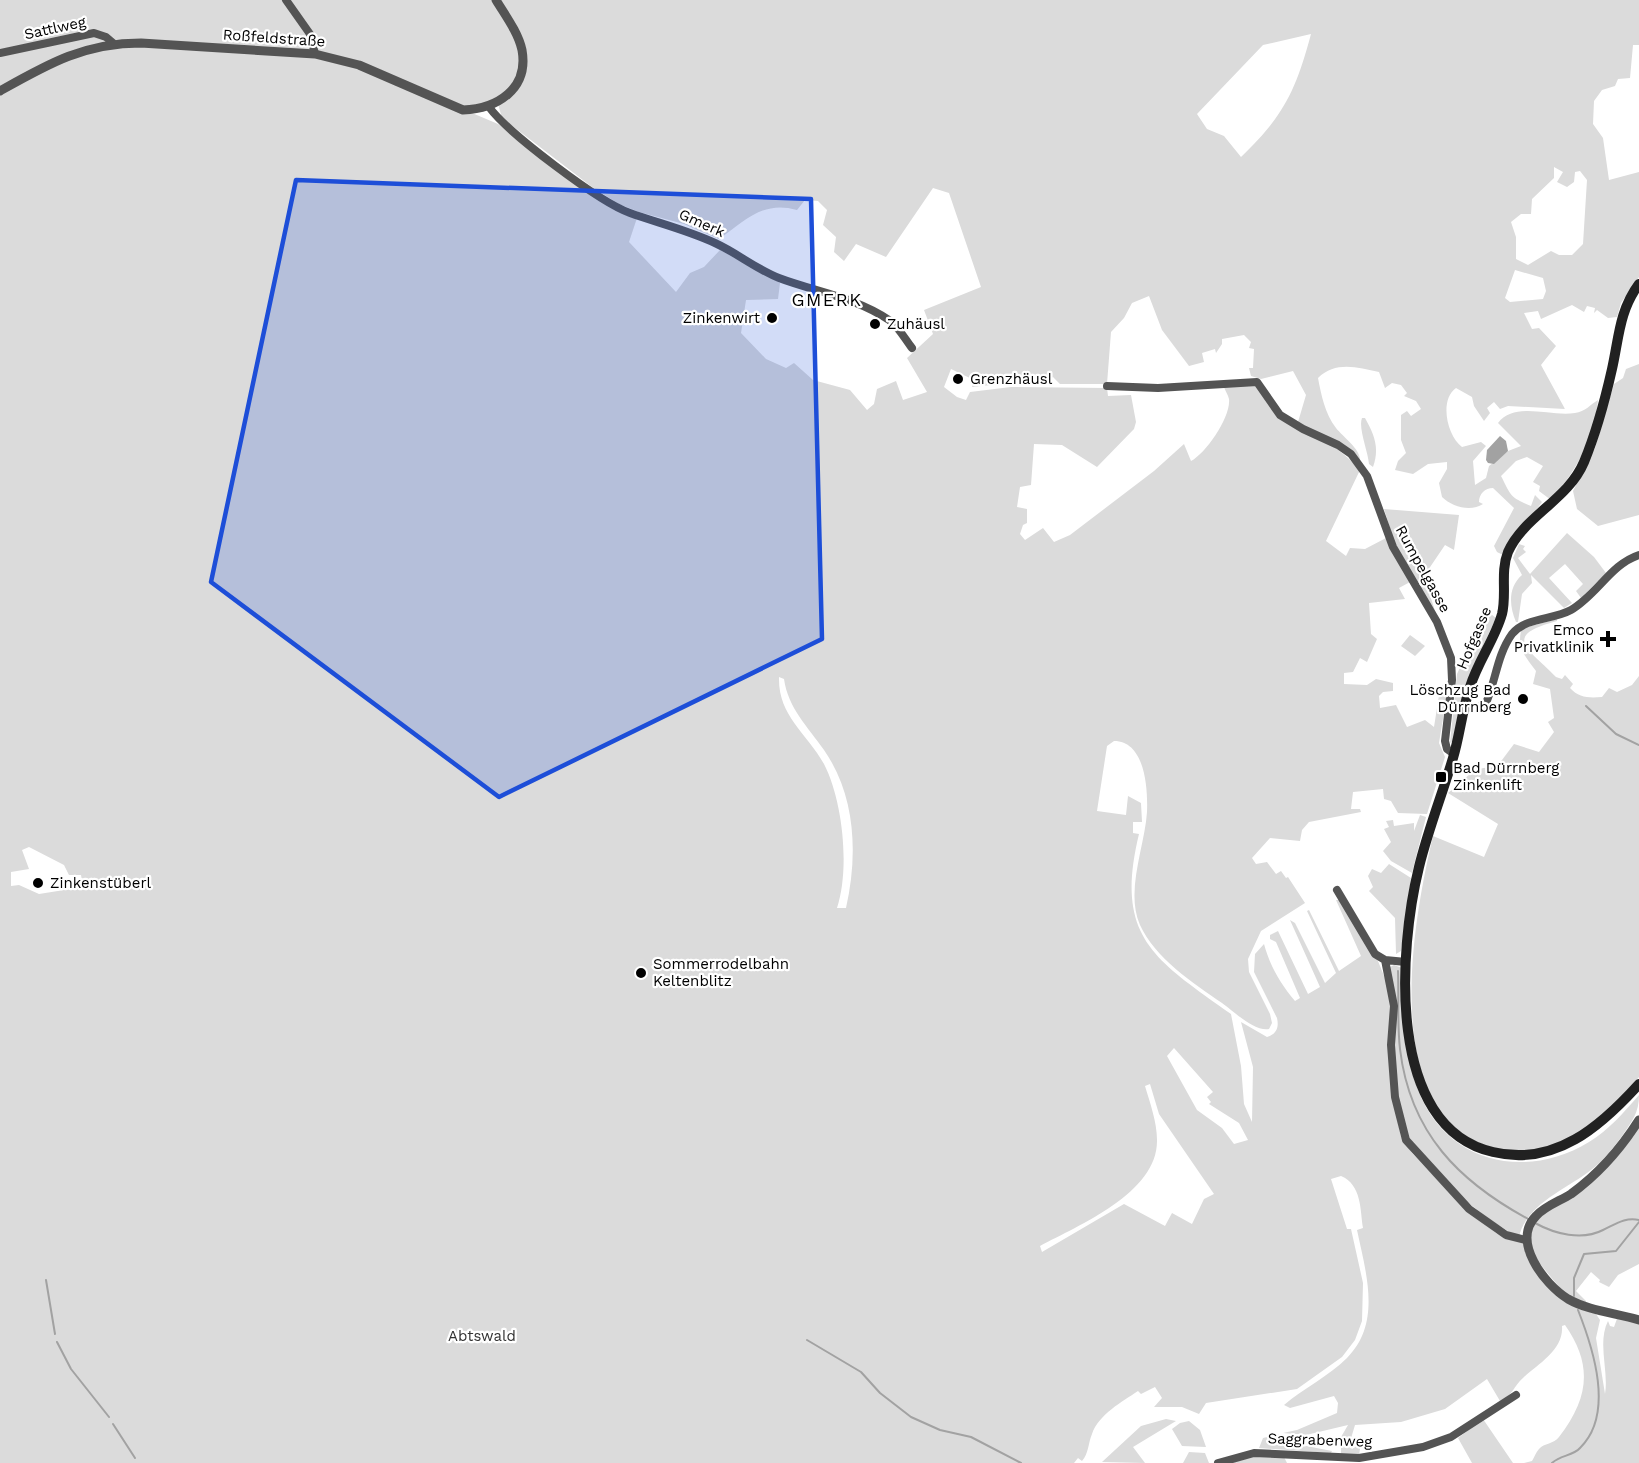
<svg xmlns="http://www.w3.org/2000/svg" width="1639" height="1463" font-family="'Work Sans',sans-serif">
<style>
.green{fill:#dbdbdb;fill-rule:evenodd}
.water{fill:#a2a2a2}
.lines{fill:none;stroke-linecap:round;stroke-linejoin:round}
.stream{stroke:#a2a2a2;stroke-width:2}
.minor{stroke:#545454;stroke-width:8}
.tertiary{stroke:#545454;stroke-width:9}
.secondary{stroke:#212121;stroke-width:10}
.marked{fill:#1d4ed8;fill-opacity:0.2;stroke:#1d4ed8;stroke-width:4.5;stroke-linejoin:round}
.poi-dot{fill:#000;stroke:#fff;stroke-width:2}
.labels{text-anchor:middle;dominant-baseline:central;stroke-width:4.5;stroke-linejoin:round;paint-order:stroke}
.street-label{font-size:15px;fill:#000;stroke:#fff}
.poi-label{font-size:15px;fill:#000;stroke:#fff;text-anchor:start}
.park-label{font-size:15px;fill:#323232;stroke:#fff}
.quarter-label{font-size:18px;letter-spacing:1.5px;fill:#000;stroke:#fff}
</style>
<rect width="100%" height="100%" fill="#fff"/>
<path class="green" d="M0,0H1639V45H1633L1630,78L1618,79L1615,86L1602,90L1594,101L1593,124L1603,138L1609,180L1639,172V277L1621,303L1617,317L1608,318L1597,310L1594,313L1595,308L1587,306L1584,312L1572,305L1541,319L1538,311L1524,313L1532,329L1539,328L1556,346L1541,365L1565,409L1508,406L1500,409L1494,402L1487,408L1490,413L1484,421L1474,406L1472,397L1456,388C1439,400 1447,436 1462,447L1481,442L1486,446L1473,461L1475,485L1486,478L1489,466L1508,451L1521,446L1498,423C1515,401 1550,417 1575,413C1585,412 1591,404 1598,400C1594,439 1576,471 1551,500L1539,491L1540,486L1533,482L1543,466L1527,457L1516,461L1501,476C1511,495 1509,497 1531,506L1535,495L1542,502L1503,555L1497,552L1494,546L1514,508L1493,488C1485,488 1479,494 1479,502L1483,504C1471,512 1452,507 1442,497L1439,483L1447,469V462L1428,464L1413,474L1395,470L1398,461L1406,453L1401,440V415L1407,411L1411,416L1421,409L1416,401L1404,396L1407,393L1401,385L1392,383L1385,388L1379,372C1357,367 1335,361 1318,378C1321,394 1325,414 1336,428C1343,437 1362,450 1360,462L1298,422L1306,395L1293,371L1261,379L1251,376L1249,368H1253L1254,349L1249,348L1251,342L1244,335L1222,339V344L1216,353L1215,349L1202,353L1204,362L1189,366L1162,330L1149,296L1132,303L1124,318L1111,332L1107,384H1060L1053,377L1041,385L1001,384L972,387L974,380L951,369L944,387L957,397L966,400L970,392L1011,387L1107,388L1108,396L1131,395L1136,422L1134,429L1097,467L1062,445L1034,444L1031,485L1020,487L1017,507L1027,509V523L1023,525L1020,534L1025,540L1043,528L1054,542L1070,535L1154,471L1184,444L1191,461C1206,453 1231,417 1229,399C1228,395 1225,390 1223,385H1257C1282,424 1330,435 1360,470L1326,541L1346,556L1350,548L1365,549L1386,538L1410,582L1399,588L1405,599L1369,603L1371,634L1377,639L1367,662L1360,658L1353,672L1344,673V684L1367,685L1376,679L1393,683V691L1383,692L1379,696L1380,708L1396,705L1407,727L1425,720L1434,727L1440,689L1444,683L1449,682L1439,743L1445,757L1427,814L1398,813L1391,801L1384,799L1383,789L1353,792L1351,809H1360L1361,812L1309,822L1302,830L1300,841L1270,838L1252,858L1256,864L1267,862L1276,874L1281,871L1286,878L1288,877L1305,903L1261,931L1248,959L1249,972L1270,1014L1272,1023L1269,1029C1255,1032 1233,1011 1222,1003C1193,983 1155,958 1140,925C1125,891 1145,846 1147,812C1148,788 1145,741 1114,741L1107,746L1097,811L1126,815L1128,796L1141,803L1142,822H1133V833L1139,834C1114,937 1154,959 1231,1014L1241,1066L1244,1104L1252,1122L1253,1067L1241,1022L1267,1037C1277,1034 1279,1027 1277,1018L1254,972L1255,954L1264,944C1270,966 1280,983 1295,1001L1300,998L1276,942L1270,939V935L1278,931L1308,994L1320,987L1290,920L1295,923L1325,983L1336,973L1307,911L1309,910L1339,971L1361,956L1336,900H1339L1378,961L1390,991L1391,1089L1401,1137L1412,1153L1465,1209L1496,1233L1523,1243L1532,1262L1560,1288C1549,1274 1529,1255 1529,1236C1530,1218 1555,1208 1568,1199C1598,1181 1621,1156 1639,1126V1264L1618,1275L1609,1287L1599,1282L1600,1280L1591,1272L1576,1291L1586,1301L1585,1308L1594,1311L1600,1320L1596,1338L1605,1394C1609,1371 1597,1343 1608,1321L1610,1326L1614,1327L1618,1316L1639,1323V1463H1524L1532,1461C1534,1458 1536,1452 1539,1449C1544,1443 1554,1444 1559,1437C1589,1398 1593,1365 1565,1325L1562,1326C1564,1350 1538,1364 1523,1378C1512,1388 1515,1393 1500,1401L1487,1379L1445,1409L1401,1422L1355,1425L1349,1445L1352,1449L1361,1443L1359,1455L1341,1456V1437L1348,1425L1306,1435L1283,1433L1297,1430L1337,1413L1338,1403L1334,1396L1290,1408L1284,1405C1304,1388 1329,1376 1347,1358C1382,1323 1366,1273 1357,1230L1363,1228C1360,1210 1362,1185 1341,1176L1331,1179L1347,1229H1351L1363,1283L1362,1321L1355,1340L1342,1357L1297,1389L1206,1403L1199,1414L1182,1407H1154L1162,1398L1155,1387L1141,1394L1138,1391C1122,1402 1099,1414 1092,1434C1088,1443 1089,1453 1082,1461L1078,1458L1074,1463H0ZM1311,34C1296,90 1284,116 1241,157L1224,136L1207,129L1197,114L1263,45ZM498,104L502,118L592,187L619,204L639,212L684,224L719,239C745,221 763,200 797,210L805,200L818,201L827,210L823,225L836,237L834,252L844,261L856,244L886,257L933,188L949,193L981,287L924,310L933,334L907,358L927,392L903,400L896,381L877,389L874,404L867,410L850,390L813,380L794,363L786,368L766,359L741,333L746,300L778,299L780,283L720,250L704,267L690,273L676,292L629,242L637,218L498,124L465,110ZM1554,167L1563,172L1557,182L1567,187L1574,182L1575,172L1580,171L1587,180L1583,244L1572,255H1559L1551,251L1528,265L1516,259V237L1511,222L1521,214H1531L1532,199L1554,178ZM1515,270L1543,278L1546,291L1543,299L1510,302L1505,298ZM779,677L784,679C788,708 808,727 824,750C856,796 858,855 846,908H837C850,869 843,801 824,764C806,732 778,716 779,677ZM29,847L64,865L69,875H81L83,887L39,894L19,885L11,886V872L29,869L22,850ZM1174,1048L1213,1092L1207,1097L1211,1102L1209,1104L1239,1123L1248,1140L1234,1144L1222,1128L1197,1110L1167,1056ZM1150,1084L1159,1114L1214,1194L1204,1199L1192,1224L1172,1213L1165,1226L1124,1204L1042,1252L1040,1246C1079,1225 1158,1193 1157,1140C1157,1122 1150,1103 1145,1086Z
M1639,364V515L1598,526L1577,509L1573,491L1595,448L1614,384L1623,378L1626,369Z
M1362,418H1365C1374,434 1380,448 1373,467L1369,464C1368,451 1358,428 1362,418Z
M1384,509L1459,515L1454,550L1445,545L1424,576L1436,614L1397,550Z
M1567,533L1594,557L1606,573L1581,598L1576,591L1583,584L1565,564L1549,578L1572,603L1564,608L1531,575L1532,583L1522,594L1518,622H1516C1509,606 1508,587 1522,575L1513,558L1519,544L1525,546L1523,549L1526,552L1518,558L1530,574Z
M1491,614L1496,618L1471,672L1453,741L1450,743L1457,674L1468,650Z
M1557,619V621C1501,636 1528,648 1556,677L1562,679L1565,675L1573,684L1570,688C1579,698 1589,698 1602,697L1609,688L1617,692L1632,685L1639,676V1077C1606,1116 1561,1158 1505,1150C1375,1129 1412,925 1433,836L1484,857L1498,824L1448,793C1466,780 1472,765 1496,768L1514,744L1539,752L1554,732L1548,722L1554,718L1550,689L1533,684L1536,671C1526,657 1517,649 1521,631L1524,628Z
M1410,635L1425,646L1415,656L1401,646Z
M1420,815L1426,817L1412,873L1391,861L1383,851L1391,842L1384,829L1389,827L1386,821L1393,820L1394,826L1414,823V831Z
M1389,864L1411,878L1401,951L1396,954L1395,918L1369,891L1373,887L1368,876L1372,869L1381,873Z
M1394,965L1402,968C1405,1008 1404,1053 1418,1090C1446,1163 1525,1181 1589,1142C1609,1130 1624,1112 1639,1095C1639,1113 1632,1121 1622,1136C1613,1148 1604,1160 1591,1170C1567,1189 1526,1204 1519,1237C1486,1221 1419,1166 1405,1132C1390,1094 1393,1011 1390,967Z
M1166,1419L1176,1421L1133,1447L1145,1463L1102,1462L1141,1426Z
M1483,1419L1513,1463H1472L1458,1438Z
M1189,1421L1200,1430L1206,1447L1182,1446L1172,1429L1180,1423Z
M1279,1434L1276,1442L1278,1444H1296L1332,1451L1331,1453L1259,1448L1263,1438Z
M1189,1452L1205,1453L1209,1463H1183Z
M1283,1455L1287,1463H1231L1251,1457Z"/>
<path class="water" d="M1500,436L1506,441L1508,451L1494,464L1488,463L1486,460L1487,450Z"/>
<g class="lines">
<path class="stream" d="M1586,706L1616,734L1639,745
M1398,971C1399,997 1397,1023 1400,1049C1410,1133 1459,1182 1530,1220
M1535,1223C1555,1234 1582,1241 1603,1230C1616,1224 1625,1217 1639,1220
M46,1280L55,1334
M1574,1296V1278L1584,1254L1616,1251L1639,1222
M807,1340L861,1372L880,1393L911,1417L940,1430L971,1437L1021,1463
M57,1342L71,1369L109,1417
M113,1424L135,1458
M1552,1463C1560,1455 1573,1456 1580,1448C1615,1414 1593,1348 1578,1310"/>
<path class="minor" d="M286,0L310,34L315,54
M0,53L94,33L106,37L113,43
M489,107C508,133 599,202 630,213C658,223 687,230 715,243C737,253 756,269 779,278C816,292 855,297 889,320C898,326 905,339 912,348
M1107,386L1158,388L1257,382L1280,415L1303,429L1338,445L1351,454L1367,476L1393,547L1437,622L1451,658L1452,680L1445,741L1447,749L1454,754
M1465,708L1479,707L1486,703C1496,680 1497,655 1512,634C1526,617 1553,620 1571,610C1597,595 1611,564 1639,555
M1337,890L1375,954L1385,960L1406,962
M1385,960L1394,1006L1391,1045L1395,1097L1406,1140L1469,1209L1506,1235L1526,1240
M1218,1463L1254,1453L1359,1458L1423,1447L1451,1437L1516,1395"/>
<path class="tertiary" d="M0,91C48,64 84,43 141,43L315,54L359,65L463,110C497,109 529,89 522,50C518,32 505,15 496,0
M1639,1120C1620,1150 1600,1173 1571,1194C1560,1201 1545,1206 1536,1216C1511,1241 1544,1284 1568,1299C1589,1311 1617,1313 1639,1320"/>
<path class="secondary" d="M1639,284C1619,311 1619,338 1612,369C1605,400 1596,433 1584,462C1568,500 1524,516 1508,552C1500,572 1507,594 1502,614C1495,639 1478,661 1470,687C1462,710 1460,735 1453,758C1442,795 1428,830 1419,867C1399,948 1385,1127 1493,1152C1555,1167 1601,1126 1639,1084"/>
</g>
<path class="marked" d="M296,180L811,199L822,639L499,797L211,582Z"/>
<g class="poi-dot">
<circle cx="772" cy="318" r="6"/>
<circle cx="875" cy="324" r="6"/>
<circle cx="958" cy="379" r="6"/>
<path d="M1605 630h6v6h6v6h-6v6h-6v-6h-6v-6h6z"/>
<circle cx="1523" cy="699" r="6"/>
<rect x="1435" y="771" width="12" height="12" rx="3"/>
<circle cx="38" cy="883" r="6"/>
<circle cx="641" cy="973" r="6"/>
</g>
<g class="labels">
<g class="street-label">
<text transform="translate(55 28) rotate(-12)">Sattlweg</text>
<text transform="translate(274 38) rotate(4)">Roßfeldstraße</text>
<text transform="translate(702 223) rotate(24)">Gmerk</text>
<text transform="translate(1423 569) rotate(61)">Rumpelgasse</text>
<text transform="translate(1474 638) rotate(-67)">Hofgasse</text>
<text transform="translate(1320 1440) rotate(2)">Saggrabenweg</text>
</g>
<g class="poi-label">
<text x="760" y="318" text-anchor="end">Zinkenwirt</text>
<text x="887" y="324">Zuhäusl</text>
<text x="970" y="379">Grenzhäusl</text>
<text x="1594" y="630" text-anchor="end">Emco<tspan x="1594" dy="17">Privatklinik</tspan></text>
<text x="1511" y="690" text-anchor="end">Löschzug Bad<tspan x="1511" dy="17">Dürrnberg</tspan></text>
<text x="1453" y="768">Bad Dürrnberg<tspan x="1453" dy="17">Zinkenlift</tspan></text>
<text x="50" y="883">Zinkenstüberl</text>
<text x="653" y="964">Sommerrodelbahn<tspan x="653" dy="17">Keltenblitz</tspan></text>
</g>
<g class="park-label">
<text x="482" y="1336">Abtswald</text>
</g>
<g class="quarter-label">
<text x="827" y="299">GMERK</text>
</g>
</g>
</svg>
